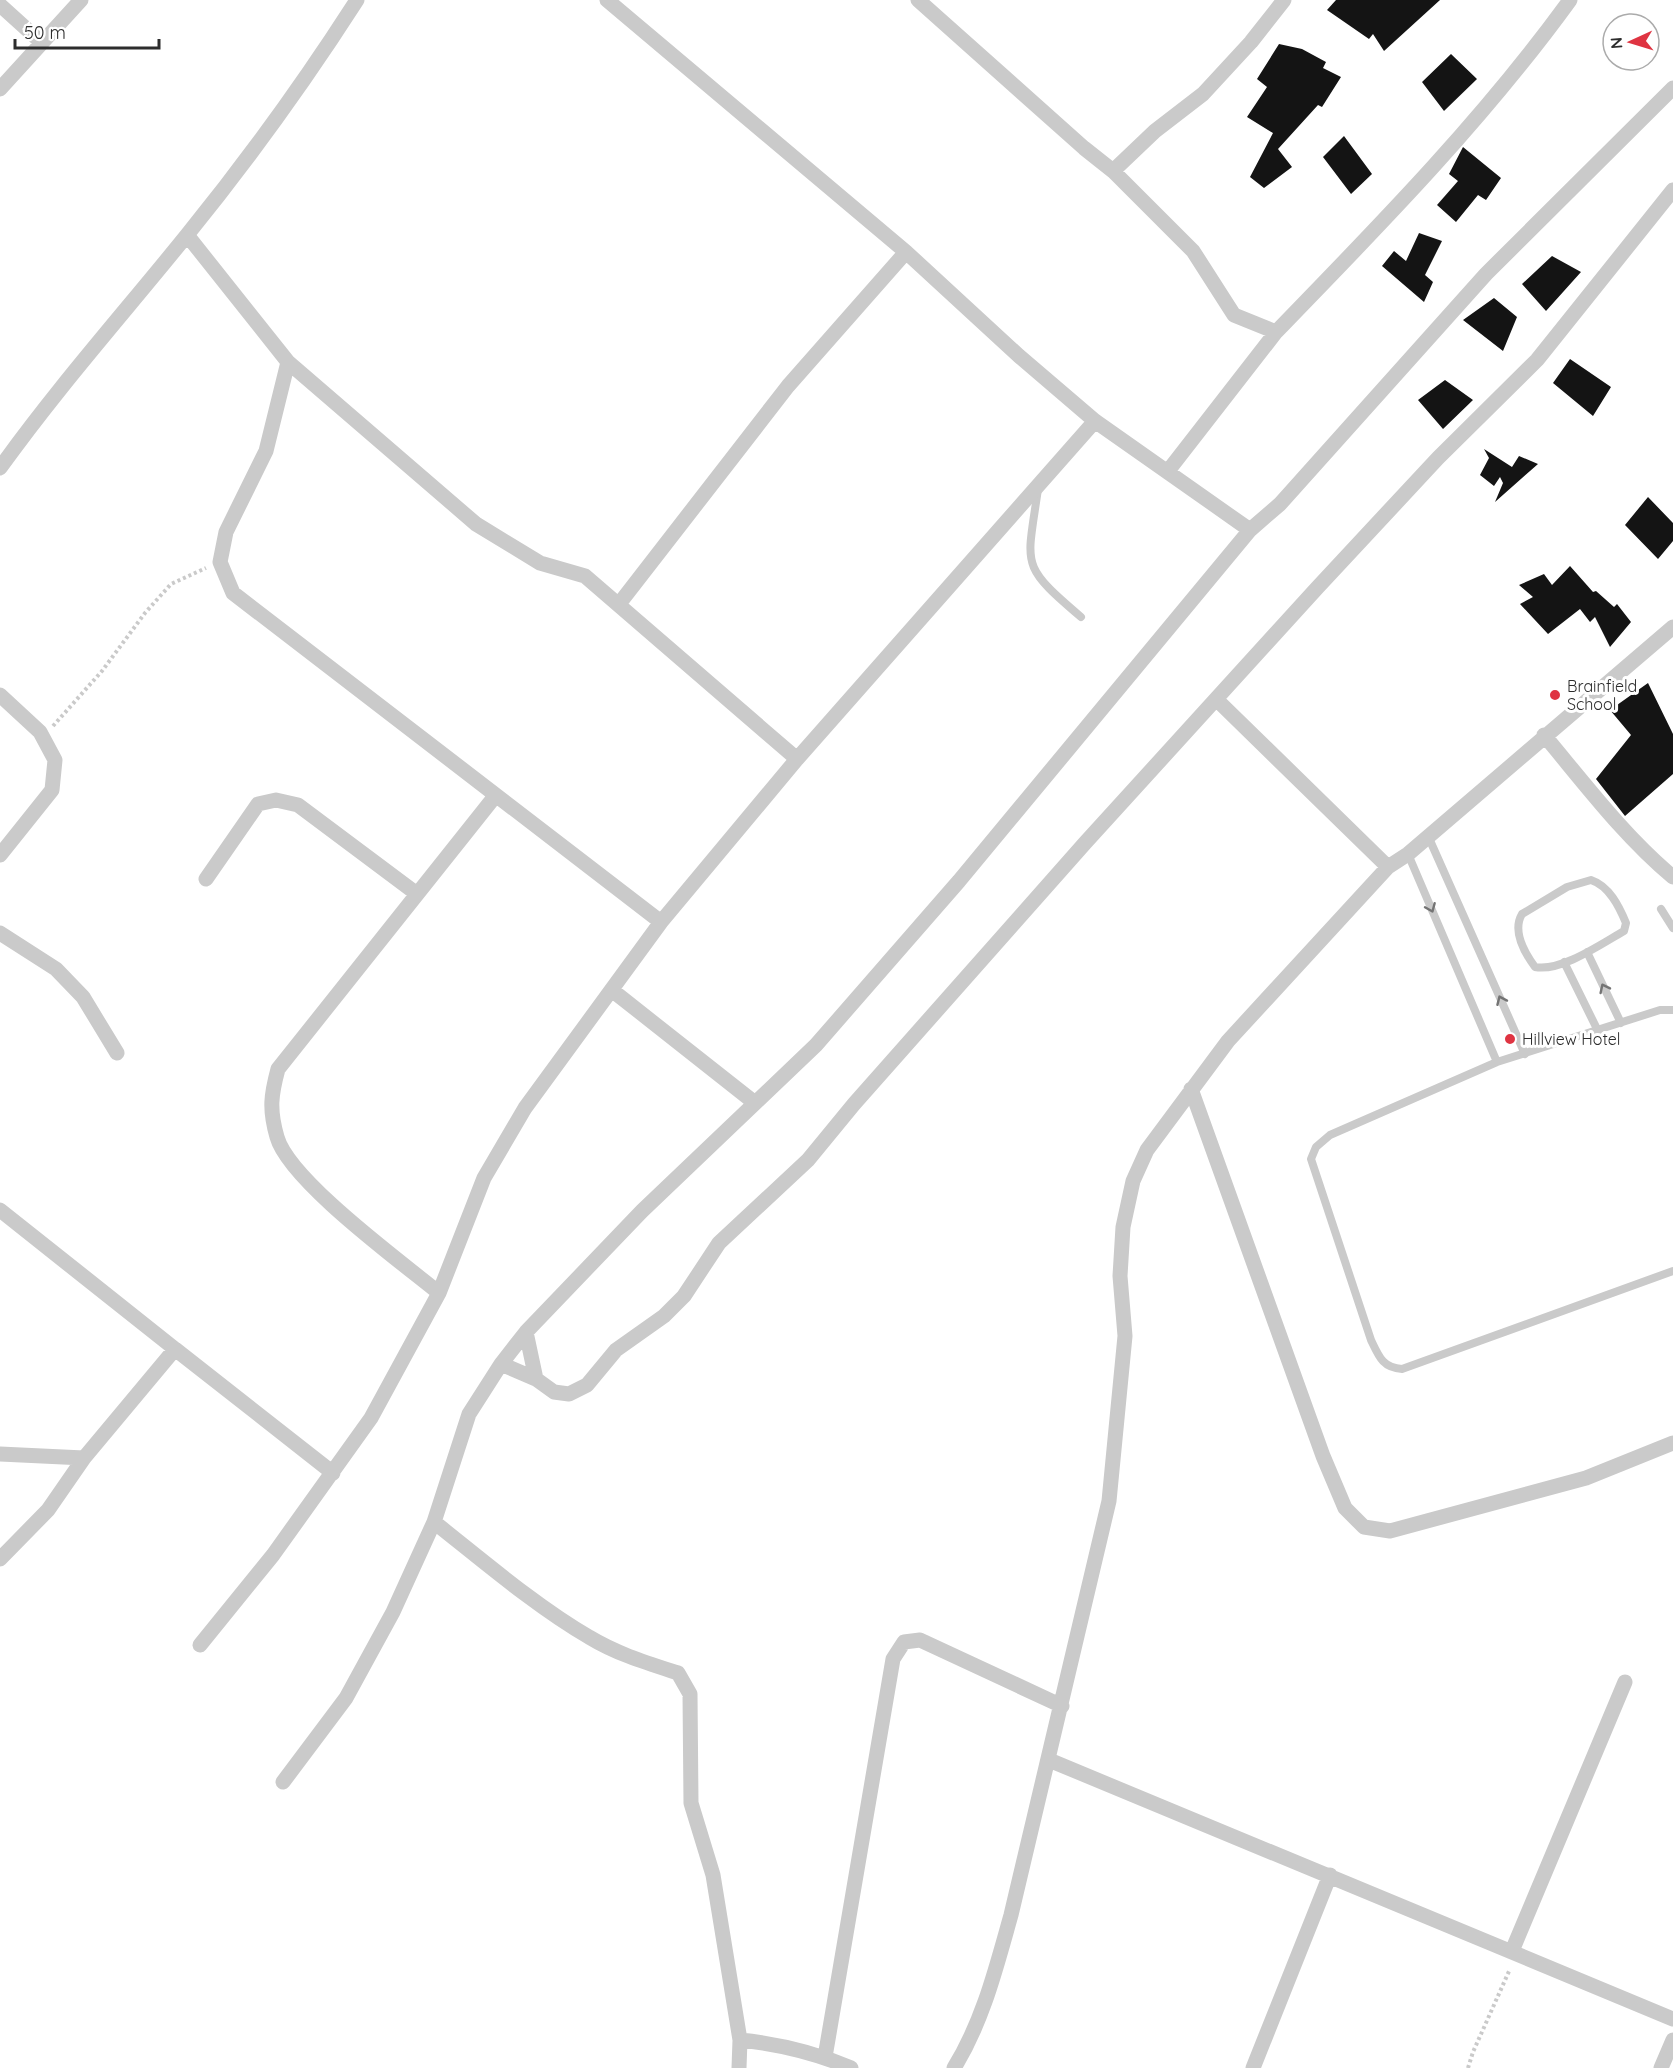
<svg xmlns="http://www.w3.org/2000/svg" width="1673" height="2068" font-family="Quicksand,sans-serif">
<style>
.building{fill:#141414}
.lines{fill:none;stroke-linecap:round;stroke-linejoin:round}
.path{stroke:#cacaca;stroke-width:4;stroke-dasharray:3 3;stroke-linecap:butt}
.lane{stroke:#cacaca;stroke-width:8}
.street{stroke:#cacaca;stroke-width:15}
.oneway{stroke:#747474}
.poi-dot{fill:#df3442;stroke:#fff;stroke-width:2}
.labels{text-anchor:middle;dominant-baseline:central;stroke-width:6;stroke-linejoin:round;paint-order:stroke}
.poi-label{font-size:16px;fill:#2d2d2d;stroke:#fff;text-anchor:start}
</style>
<rect width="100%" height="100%" fill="#fff"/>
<path class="building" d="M1336,0H1440L1384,51L1373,34L1369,39L1327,10Z
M1279,44L1302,49L1326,62L1323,68L1341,77L1322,107L1318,105L1278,149L1292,167L1264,188L1250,177L1273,133L1247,117L1267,87L1257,79Z
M1451,54L1477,79L1444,111L1422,82Z
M1344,136L1372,174L1351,194L1323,157Z
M1463,147L1501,178L1486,200L1478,195L1456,222L1437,205L1458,181L1449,174Z
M1419,233L1442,241L1425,275L1433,282L1424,302L1382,266L1394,251L1406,261Z
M1552,256L1581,272L1546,311L1522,284Z
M1494,298L1517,317L1503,351L1463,320Z
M1570,359L1611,387L1593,416L1553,383Z
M1445,380L1473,400L1443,429L1418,400Z
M1484,449L1512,467L1519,456L1538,464L1495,502L1503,483L1500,477L1494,486L1480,475L1489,458Z
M1648,497L1673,523V541L1658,559L1625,525Z
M1570,566L1593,592L1596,591L1614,607L1617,604L1631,622L1610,647L1595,617L1590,622L1580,609L1548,634L1520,604L1533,597L1519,585L1544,574L1552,585Z
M1648,683L1673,734V774L1625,816L1596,779L1631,735L1610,710Z"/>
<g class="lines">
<path class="path" d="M53,726L102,671L145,613L171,584L206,568
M1468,2068L1473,2052L1510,1969"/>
<path class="lane" d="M1038,489C1027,567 1019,564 1081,617
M1428,836L1525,1054
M1408,854L1497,1062
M1591,880C1609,886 1619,906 1626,923L1624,931C1601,944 1561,972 1535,967C1524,952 1512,931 1522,914L1567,887Z
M1661,909L1673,928
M1587,952L1621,1023
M1564,962L1598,1031
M1673,1010H1660L1497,1062L1330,1135L1316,1147L1311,1159L1371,1340C1379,1357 1383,1368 1402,1369L1673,1271"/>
<path class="street" d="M607,0L906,252L1019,356L1095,421L1250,530
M918,0L1084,148L1113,171L1155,131L1203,94L1251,42L1284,0
M0,5L41,42
M0,89L81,0
M1113,171L1193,251L1234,315L1276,332C1379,226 1483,120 1570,0
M187,235L288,362L476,524L540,563L585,576L797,759
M288,362L266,451L226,532L220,562L233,593L661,922
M0,468C58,387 124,313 187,235C248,160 305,81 357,0
M1168,471L1276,332
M619,604L788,386L906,252
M0,695L40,732L55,760L52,790L0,855
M1216,699L1388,867
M1544,735C1585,784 1624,836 1673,877
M206,879L258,804L276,800L298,805L417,894
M0,933L56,969L83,997L117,1053
M613,991L755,1103
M1191,1089L1323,1456L1345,1508L1364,1527L1390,1531L1586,1478L1673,1443
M0,1210L175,1349
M439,1293C400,1261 289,1180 277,1137C269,1109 271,1095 278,1069L496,795
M526,1332L536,1379
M501,1364L536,1379L554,1392L569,1394L587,1385L616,1350L664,1316L684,1296L719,1243L808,1160L854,1104L1085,843L1317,588L1438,458L1537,360L1673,190
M0,1454L84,1458
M434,1522C482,1560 537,1607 589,1637C617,1654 647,1663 678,1673L690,1694L691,1803L713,1875L740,2040L739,2068
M0,1559L48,1510L84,1458L175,1349L333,1473
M200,1645L273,1555L371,1418L439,1293L484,1178L525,1108L661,922L797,759L1095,421
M1049,1760L1673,2019
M283,1782L346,1698L393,1612L434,1522L469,1414L501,1364L526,1332L642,1211L816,1045L959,881L1250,530L1280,504L1486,274L1673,88
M1512,1951L1625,1682
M740,2040C779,2044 816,2053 851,2068
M825,2057L893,1659L904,1642L920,1640L1062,1706
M954,2068C983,2021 996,1968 1011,1915L1109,1501L1125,1336L1120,1276L1123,1227L1133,1181L1147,1150L1228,1041L1388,867L1408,854L1673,627
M1253,2068L1330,1875
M1661,2068L1673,2040"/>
</g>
<defs><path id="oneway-chevron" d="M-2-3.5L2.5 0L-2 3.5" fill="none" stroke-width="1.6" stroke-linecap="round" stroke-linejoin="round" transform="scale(1.5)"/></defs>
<g class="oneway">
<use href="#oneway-chevron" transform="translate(1431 908) rotate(67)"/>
<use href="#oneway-chevron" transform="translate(1604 988) rotate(-116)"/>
<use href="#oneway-chevron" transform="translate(1501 1000) rotate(-114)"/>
</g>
<g class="poi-dot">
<circle cx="1555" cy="695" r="6"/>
<circle cx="1510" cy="1039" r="6"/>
</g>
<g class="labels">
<g class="poi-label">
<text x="1567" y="686">Brainfield<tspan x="1567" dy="18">School</tspan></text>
<text x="1522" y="1039">Hillview Hotel</text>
</g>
</g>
<g transform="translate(1631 42) rotate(266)"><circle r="28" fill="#ffffff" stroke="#ababab" stroke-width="1.5"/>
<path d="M0-4.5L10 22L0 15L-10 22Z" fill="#df3442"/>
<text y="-9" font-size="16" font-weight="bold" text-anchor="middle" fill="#2d2d2d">N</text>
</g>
<path d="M15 39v9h144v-9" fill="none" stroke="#2d2d2d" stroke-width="3"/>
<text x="24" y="39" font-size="18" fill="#2d2d2d" stroke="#ffffff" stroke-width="4.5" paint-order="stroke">50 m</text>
</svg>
